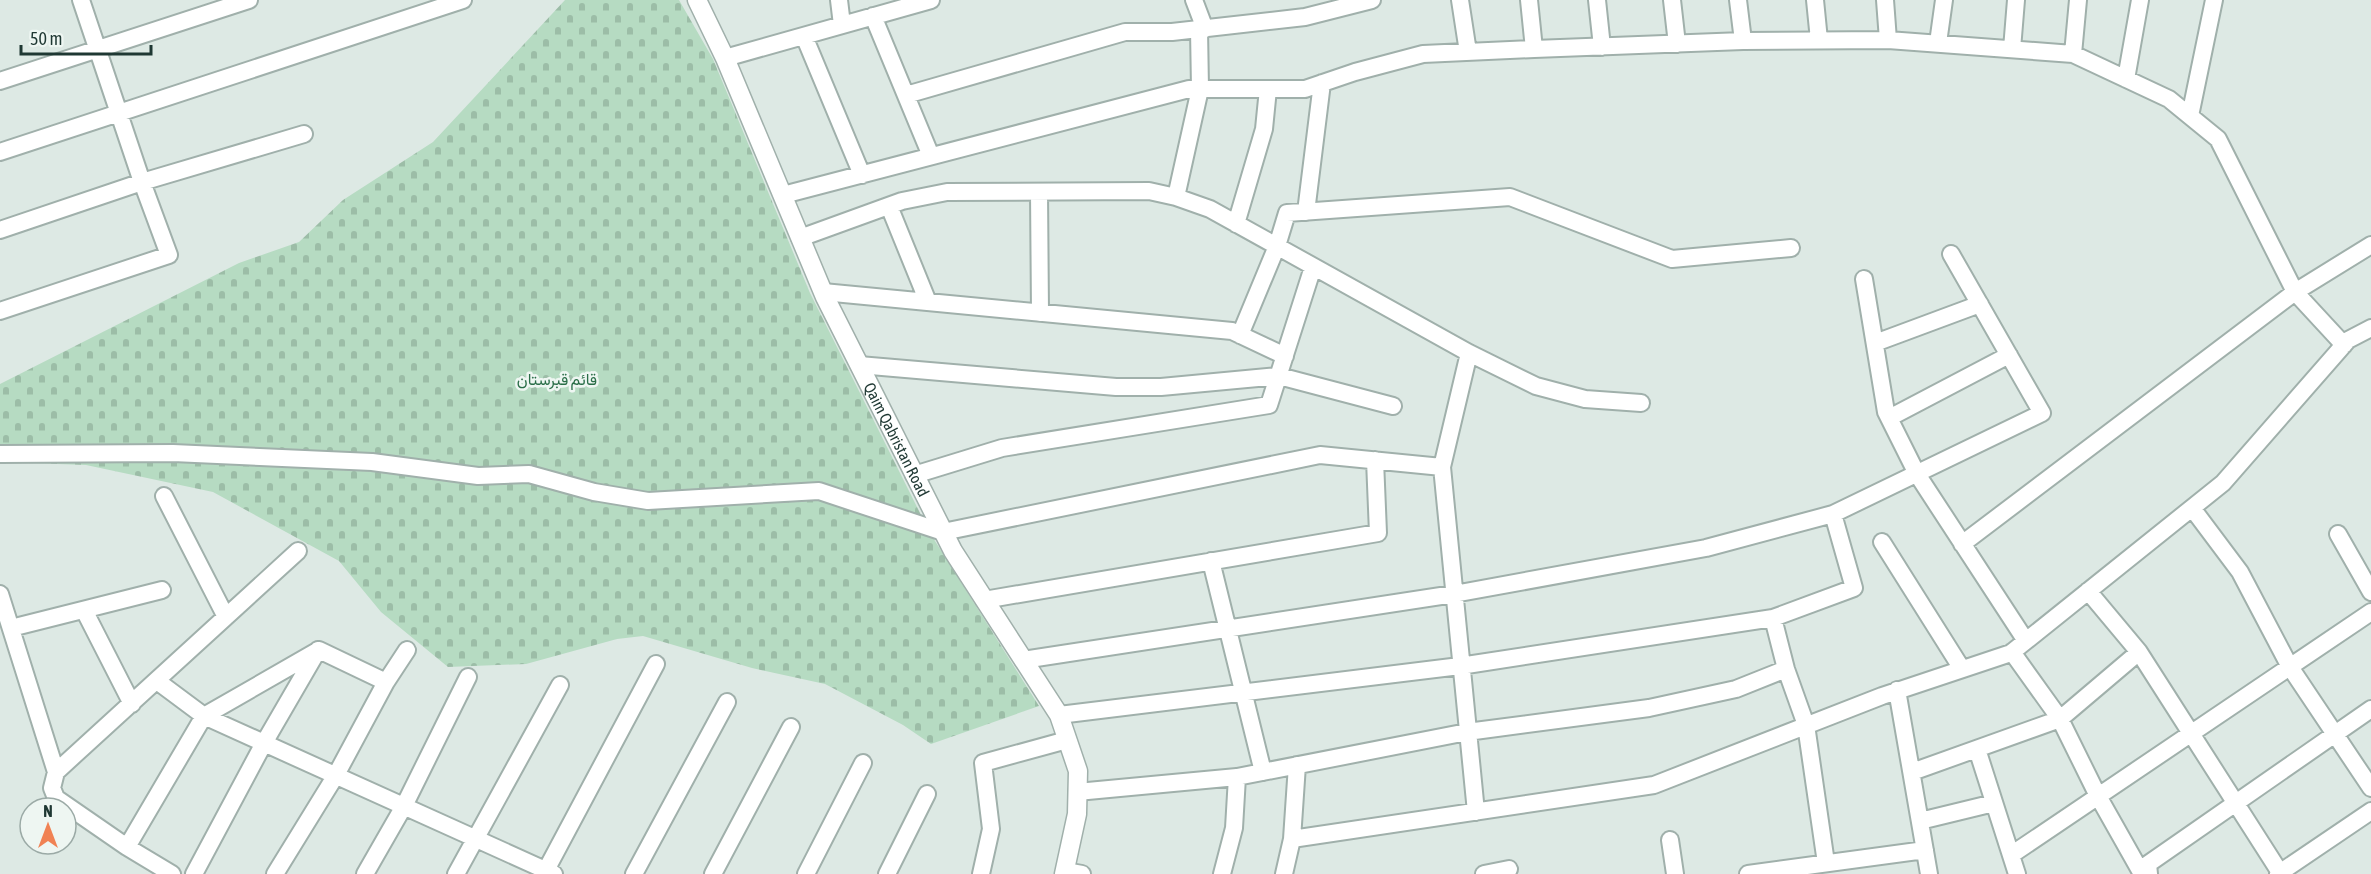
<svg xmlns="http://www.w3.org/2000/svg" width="2371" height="874" font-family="'Asap Condensed',Vazirmatn,sans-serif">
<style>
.cemetery{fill:url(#cemetery-stones)}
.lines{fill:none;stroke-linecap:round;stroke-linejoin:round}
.minor-casing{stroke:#a0b0ab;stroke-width:20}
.tertiary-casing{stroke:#a0b0ab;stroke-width:21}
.minor{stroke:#fff;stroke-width:16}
.tertiary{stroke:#fff;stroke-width:18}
.labels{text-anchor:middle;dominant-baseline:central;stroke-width:5;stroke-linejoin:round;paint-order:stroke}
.park-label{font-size:16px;fill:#2a6e48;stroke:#eef6f2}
.street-label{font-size:16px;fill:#1f3833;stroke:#eef6f2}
</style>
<defs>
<pattern id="cemetery-stones" width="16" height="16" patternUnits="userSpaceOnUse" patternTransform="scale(1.5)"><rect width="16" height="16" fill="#b6dbc2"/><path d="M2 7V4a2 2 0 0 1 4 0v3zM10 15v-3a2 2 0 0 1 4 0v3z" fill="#9cbda7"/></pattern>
</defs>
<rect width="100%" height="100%" fill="#dde9e4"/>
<path class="cemetery" d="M565,0H679L713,59L810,293L930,533L1039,706L931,744L903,725L825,684L752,668L643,636L617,639L526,664L448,667L381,612L339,561L213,492L86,465L0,462V384L239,263L299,242L343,200L433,142Z"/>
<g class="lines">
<g class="minor-casing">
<path id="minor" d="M839,0L842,25
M1194,0L1205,29
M1460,0L1468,52
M1597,0L1602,47
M1672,0L1677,44
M1738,0L1743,41
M1815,0L1819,40
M1885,0L1888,40
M873,16L931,156
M804,36L862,175
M1938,43L1944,0
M1534,49L1743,41L1888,40L2073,54L2169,99L2218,139L2295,292L2344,345
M2012,49L2016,0
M2073,54L2078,0
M725,58L931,0
M2126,79L2140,0
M0,81L249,0
M906,95L1125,32H1172L1305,17L1372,0
M2190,116L2214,0
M0,152L463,0
M1039,192L1040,313
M783,195L1189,89H1305L1355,72L1423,54L1534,49L1529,0
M1176,197L1200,89L1199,29
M889,206L928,302
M1306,212L1322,83
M1236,224L1264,129L1268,89
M0,230L142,182L304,134
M800,238L902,201L947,192L1149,191L1176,197L1210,209L1469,353L1536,386L1585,399L1641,403
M1864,279L1886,412L1917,474L2026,641
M823,292L1232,331L1285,356
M0,311L169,255L142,182L81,0
M1240,335L1277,246L1287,213L1510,197L1672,259L1791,248
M1875,343L1980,304
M1469,353L1442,467L1476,812
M859,365L1116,387H1161L1279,376L1393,406
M1889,418L2009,355
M0,454L173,453L372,462L478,476L529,474L594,492L648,501L819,491L943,532L1320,455L1442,467
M914,475L1002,448L1269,405L1313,267
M164,496L226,617
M2192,508L2240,572L2290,667L2371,788
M2338,534L2371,592
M1882,542L1962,669
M1962,544L2295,292L2371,245
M1211,561L1263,772
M2088,591L2139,652L2281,874
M0,594L56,772L52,788L56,798L127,847
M984,600L1378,533L1375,460
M84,610L132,704
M1773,618L1786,669L1806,725L1826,863
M11,628L162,590
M2012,652L2060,719L2098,796L2142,874
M1023,660L1454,594L1706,548L1833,514L2042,413L1951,254
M157,681L204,716L554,874
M1897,690L1929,874
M1059,715L1460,666L1773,618L1854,588L1833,514
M1977,749L2017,874
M56,772L298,551
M1912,772L2060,719L2139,652
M1077,792L1237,777L1467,732L1649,708L1736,689L1786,669
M1920,821L1994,803
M1292,839L1654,785L1882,696L2011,653L2223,483L2348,340L2371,328
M1670,840L1675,874
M2011,855L2371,612
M1065,871L1082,874
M172,874L127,847L204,716L319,650L386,682
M194,874L264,743L318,650
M275,874L336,775L386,682L407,650
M365,874L404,806L468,677
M456,874L560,685
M544,874L656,664
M634,874L727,702
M713,874L791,727
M806,874L863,763
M887,874L927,794
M981,874L991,829L983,763L1067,740
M1222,874L1234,828L1237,777
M1284,874L1292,839L1297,765
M1484,874L1509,869
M1748,874L1925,850
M2149,874L2148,864L2371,709
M2278,874L2371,811"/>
</g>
<g class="tertiary-casing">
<g id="tertiary">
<path id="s1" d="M697,0L725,58L825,297L953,551L1059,715L1078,771L1077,814L1064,874"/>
</g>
</g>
<use href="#minor" class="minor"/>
<use href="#tertiary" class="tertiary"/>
</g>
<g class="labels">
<g class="park-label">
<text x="557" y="379">قائم قبرستان</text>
</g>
<g class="street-label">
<text stroke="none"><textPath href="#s1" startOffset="483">Qaim Qabristan Road</textPath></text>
</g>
</g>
<g transform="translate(48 826)"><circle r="28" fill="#eef6f2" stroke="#9baaa6" stroke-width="1.5"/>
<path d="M0-4.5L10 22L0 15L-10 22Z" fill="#f08254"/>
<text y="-9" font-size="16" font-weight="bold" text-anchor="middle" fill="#1f3833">N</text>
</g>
<path d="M21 45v9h130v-9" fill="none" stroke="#1f3833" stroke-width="3"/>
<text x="30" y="45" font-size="18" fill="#1f3833" stroke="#eef6f2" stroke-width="4.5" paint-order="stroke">50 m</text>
</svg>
